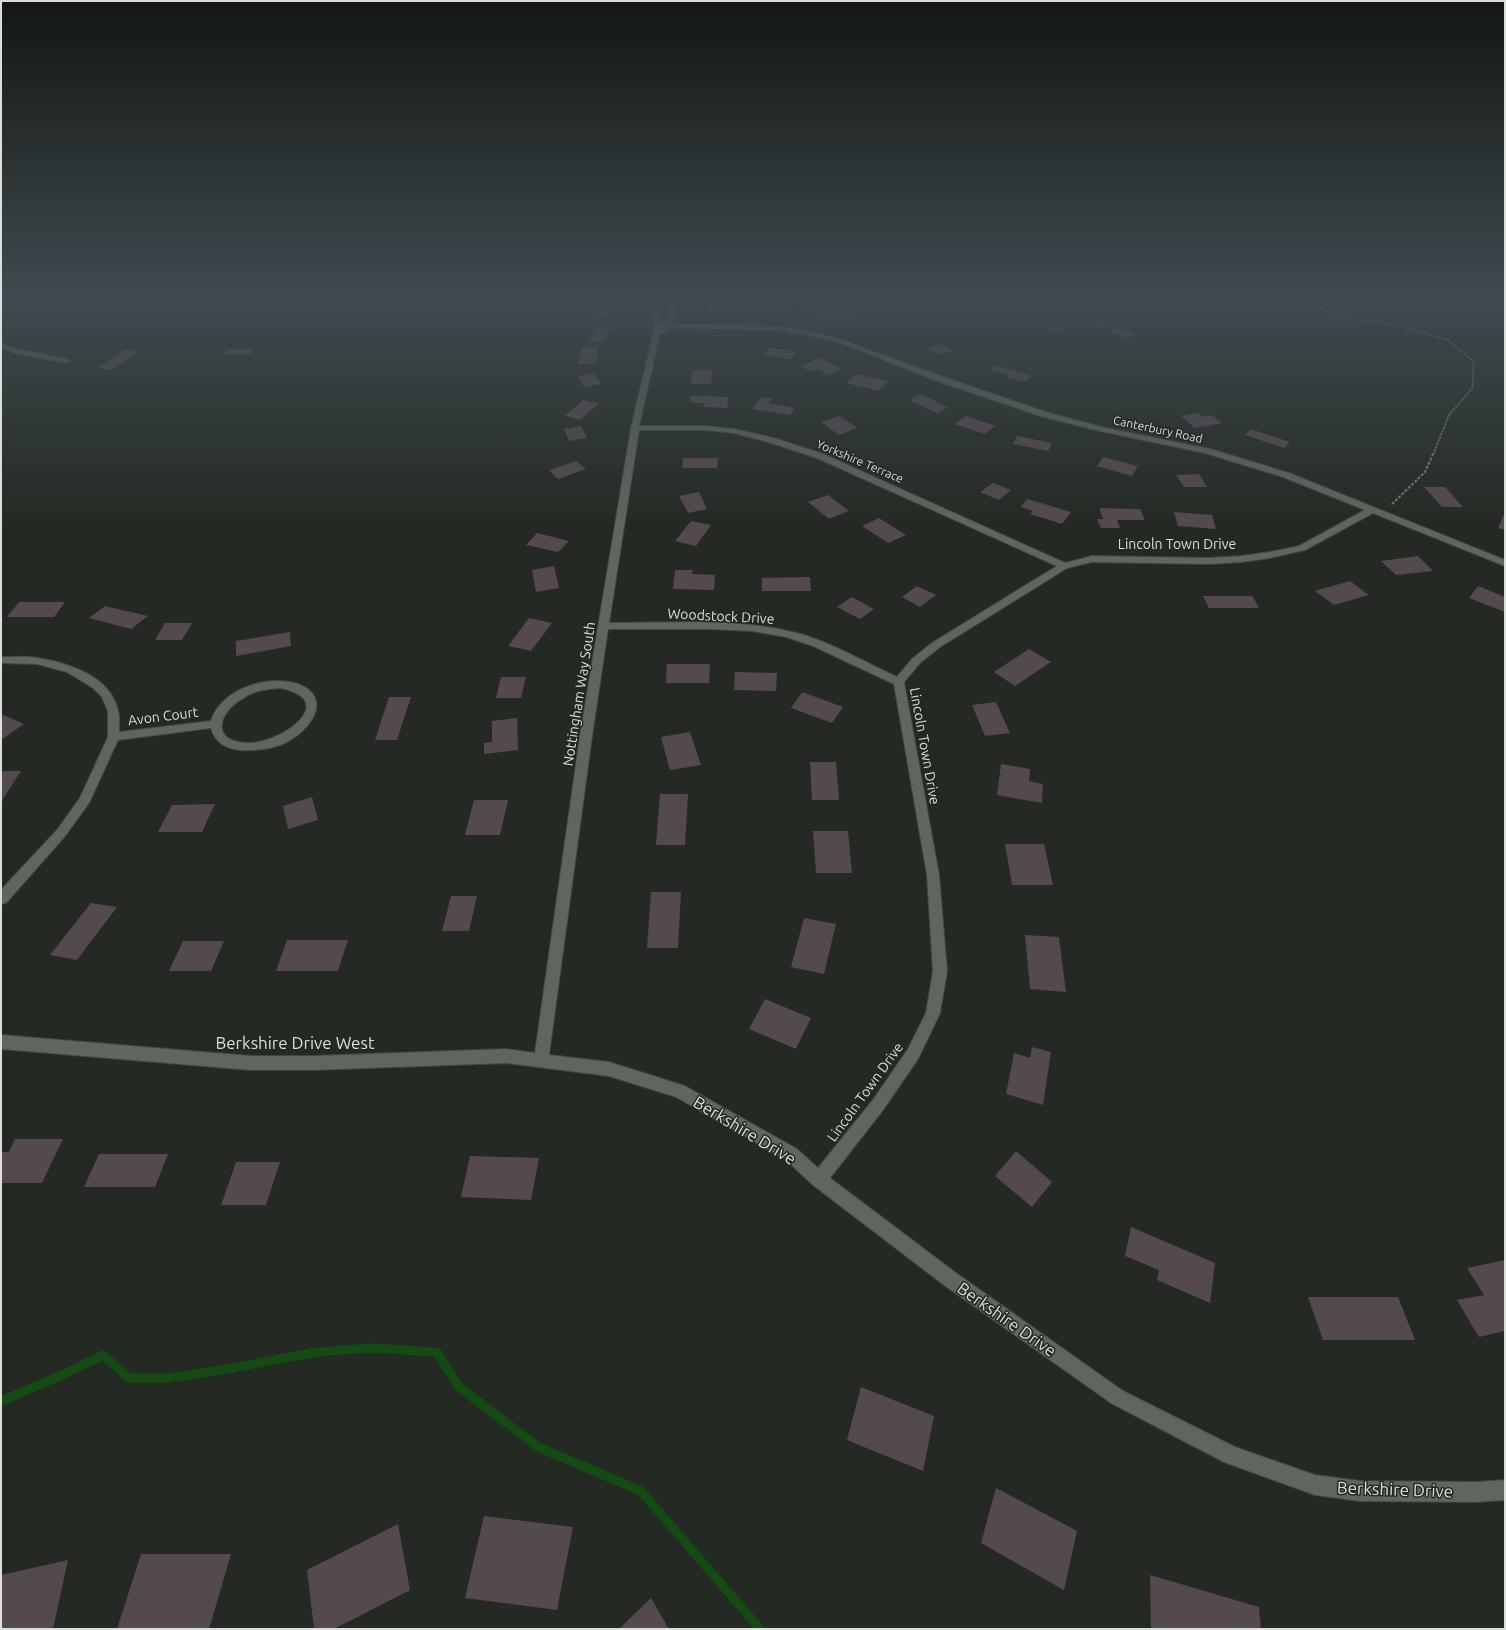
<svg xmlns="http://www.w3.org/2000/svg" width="1506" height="1630" font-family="Ubuntu,sans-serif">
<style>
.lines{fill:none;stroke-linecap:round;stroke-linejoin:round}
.stream{stroke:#144b13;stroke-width:9}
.building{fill:#54494e}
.street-casing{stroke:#434742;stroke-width:2}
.path-far1{stroke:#787d77;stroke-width:1.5;stroke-dasharray:2.5 1;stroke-linecap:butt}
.path{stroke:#787d77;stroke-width:2;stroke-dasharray:3 1.5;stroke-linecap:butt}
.street{fill:#5f665e;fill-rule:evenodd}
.labels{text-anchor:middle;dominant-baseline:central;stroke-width:3;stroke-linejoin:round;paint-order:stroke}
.far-street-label{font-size:12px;fill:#dbdfda;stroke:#242a23}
.street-label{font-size:14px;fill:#dbdfda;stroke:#242a23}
.near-street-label{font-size:17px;fill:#dbdfda;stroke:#242a23}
</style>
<rect width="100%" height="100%" fill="#242a23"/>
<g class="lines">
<path class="stream" d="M1,1401L60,1376L103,1355L129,1378H166L217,1371L316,1352L372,1348L437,1352L459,1387L538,1447L641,1491L760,1629"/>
</g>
<path class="building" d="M92,298H116L108,305H84Z
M605,300L611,316L596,318L590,302Z
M708,304H737V311H708Z
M761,305H794V313L761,312Z
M823,310L857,316L851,322L817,316Z
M1098,322L1111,326L1106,329L1093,325Z
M1056,325L1067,329L1057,334L1047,330Z
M598,326L612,328L602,342L587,341Z
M1116,327L1135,333L1128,338L1109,332Z
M937,344L953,350L942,355L927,349Z
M582,347H599L595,364H577Z
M768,348L796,351L791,359L764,355Z
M125,349L140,351L112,370L97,368Z
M227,349H253L249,355H223Z
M820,358L843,369L829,375L817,369L811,372L800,366Z
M996,366L1012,370L1031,376L1025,382L1007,377L1009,375L991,370Z
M692,370H712L711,384H691Z
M593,373L601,384L584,387L577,376Z
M856,374L888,381L879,391L846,383Z
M920,394L948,407L937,413L909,400Z
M691,396L729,397L727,408L703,407L704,403L689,402Z
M761,397L772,399L768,403L795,408L790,415L752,409Z
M583,400L599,403L580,420L565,416Z
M1198,413L1203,417L1212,415L1222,423L1195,428L1181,416Z
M839,416L858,428L839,435L821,422Z
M966,416L995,426L985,434L955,424Z
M581,426L587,438L569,441L564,429Z
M1251,429L1290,442L1284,448L1245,435Z
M1017,436L1052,443L1048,451L1013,444Z
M1103,457L1138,466L1132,476L1097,466Z
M683,458H718L717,468H682Z
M576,461L586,469L558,479L549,470Z
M1199,474L1207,487H1184L1176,475Z
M993,483L1011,490L999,500L980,492Z
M1424,487H1445L1463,507H1442Z
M699,492L707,509L688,513L679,496Z
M828,495L849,511L829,519L808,502Z
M1027,499L1041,503L1071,512L1062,524L1030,514L1033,511L1021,507Z
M1099,508L1140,509L1145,520H1117L1120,528H1101L1097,519H1103Z
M1174,512L1212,515L1216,529L1178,526Z
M1503,516H1505V530L1498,528Z
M879,518L906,535L888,543L862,526Z
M691,521L711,525L696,546L675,541Z
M537,533L569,541L558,552L526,545Z
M1418,556L1433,571L1396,575L1381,561Z
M554,566L559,588L536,592L532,570Z
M675,570H693L692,574L715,575L714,590L673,589Z
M810,577L811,591H762V578Z
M1350,581L1369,595L1334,605L1315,591Z
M917,586L936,595L920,607L902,597Z
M1478,586L1505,597V612L1469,598Z
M1203,596H1252L1259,608H1209Z
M852,597L874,609L860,619L837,607Z
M19,602H65L54,617H7Z
M105,606L148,616L131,629L89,618Z
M529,618L552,623L531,651L508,646Z
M165,623H192L182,640H155Z
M290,632L291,646L236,656V641Z
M1029,649L1051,662L1015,686L994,672Z
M667,664H710L709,683H666Z
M735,672L777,673L776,691L734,690Z
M501,677H526L521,698H496Z
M802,692L843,707L832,723L791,708Z
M389,697H411L397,740H375Z
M996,702L1010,733L985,736L972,705Z
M1,714L24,724L1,740Z
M517,718L518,750L484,754V743L492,742V721Z
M690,732L701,765L670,770L661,737Z
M810,762H836L839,800H812Z
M1001,764L1030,769L1029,781L1043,784L1042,803L997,795Z
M1,771H21L1,802Z
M660,794H688L685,845H656Z
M312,797L318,820L288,829L283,806Z
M474,800H508L500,835H465Z
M215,804L202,832H158L172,805Z
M813,831H848L852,873H816Z
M1005,844H1044L1053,885H1012Z
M651,892H681L678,948H647Z
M451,896H477L469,931H442Z
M91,903L117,907L77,960L50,955Z
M804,918L836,924L824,974L791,967Z
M1025,935L1059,937L1066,992L1030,989Z
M287,940H348L338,971H276Z
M183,941H224L211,971H169Z
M765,999L811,1018L796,1049L749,1029Z
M1032,1047L1051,1052L1043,1105L1006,1094L1014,1053L1030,1058Z
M15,1139H63L42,1183H1V1152H9Z
M1016,1151L1052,1182L1032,1207L995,1176Z
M99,1154H168L155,1187H84Z
M470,1156L539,1158L531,1200L461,1197Z
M236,1162H280L266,1205H221Z
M1131,1227L1215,1263L1210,1303L1157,1280L1159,1270L1125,1256Z
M1505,1260V1331L1479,1337L1457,1300L1484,1295L1467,1268Z
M1308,1297H1398L1415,1340H1323Z
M861,1387L934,1416L923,1471L847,1440Z
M996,1488L1077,1531L1064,1590L981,1543Z
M484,1516L573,1527L557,1610L465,1598Z
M398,1524L410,1590L334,1629H314L307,1570Z
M141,1554H231L209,1629H117Z
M68,1560L53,1629H1V1575Z
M1150,1575L1259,1607L1261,1629H1151Z
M651,1598L669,1629H619Z"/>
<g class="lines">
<g class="street-casing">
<path id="street" d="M641,297L649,298L661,324H665C670,314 669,306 663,297H669C676,305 677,314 672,324L780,326L818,333L845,341L946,378L1046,412L1101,427L1210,449L1289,473L1505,560V566L1373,513L1305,550L1270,558L1242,562L1209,564L1092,562L1067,568L940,647L920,663L904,682L939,875L947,971L940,1013L918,1059L883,1110L830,1178L956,1273L1123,1391L1235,1447L1315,1475L1360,1481L1476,1482L1505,1480V1500L1476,1502L1360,1501L1315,1495L1224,1462L1111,1403L944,1285L813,1185L785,1159L676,1097L609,1076L507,1063L312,1070H251L1,1049V1035L251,1056H312L507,1049L535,1053L580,736L631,428L655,326L644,300ZM669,328L780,330L817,337L841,343L940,382L1040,416L1100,431L1205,453L1283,477L1365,510L1299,546L1270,552L1242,556L1209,558L1092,556L1065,563L823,454L774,438L734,429L704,426H639L660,333L664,332ZM639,430H704L734,433L768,442L817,458L1057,566L932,643L912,659L897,677C864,662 824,638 788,631C730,618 668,623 609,623ZM608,629H710L752,631L786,637L813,646L894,684L927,875L933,971L926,1013L908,1049L873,1100L818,1168L797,1149L685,1086L609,1062L549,1055L592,736Z
M1,344L17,349L66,359L70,361L66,363L15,353L1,348Z
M1,657C13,657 26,656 38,658C68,663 111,676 118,711C120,717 119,726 119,732L211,721C221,689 268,674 298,684C334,698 310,730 287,742C273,749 256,751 240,750C226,749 215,742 211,728L118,740L89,803L65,836L6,903L1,904V890L57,830L80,798L108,737V711L102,697L93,688L67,672L37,664L1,663ZM280,688C340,700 284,742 250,743C209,743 217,712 245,697C256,690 268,689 280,688Z"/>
</g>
<path class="path-far1" d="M1286,297L1346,318L1392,324L1448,340L1474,362L1472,389L1449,415L1433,455"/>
<path class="path" d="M1392,504L1425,472L1433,454"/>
<use href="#street" class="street"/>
</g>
<linearGradient id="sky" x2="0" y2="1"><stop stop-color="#141713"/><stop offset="0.57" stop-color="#3f4a50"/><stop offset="1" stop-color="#3f4a50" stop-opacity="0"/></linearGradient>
<rect width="1506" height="525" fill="url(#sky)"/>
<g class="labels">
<g class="far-street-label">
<text transform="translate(1158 429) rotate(12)">Canterbury Road</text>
<text transform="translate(860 461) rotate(23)">Yorkshire Terrace</text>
</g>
<g class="street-label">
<text x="1177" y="544">Lincoln Town Drive</text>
<text transform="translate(721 616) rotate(3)">Woodstock Drive</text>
<text transform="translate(579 694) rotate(-81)">Nottingham Way South</text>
<text transform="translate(163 716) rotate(-7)">Avon Court</text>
<text transform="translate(925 746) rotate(80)">Lincoln Town Drive</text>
<text transform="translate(865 1092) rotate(-54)">Lincoln Town Drive</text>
</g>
<g class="near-street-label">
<text x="295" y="1042">Berkshire Drive West</text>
<text transform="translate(745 1130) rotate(31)">Berkshire Drive</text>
<text transform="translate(1007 1319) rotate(35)">Berkshire Drive</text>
<text transform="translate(1395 1489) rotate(2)">Berkshire Drive</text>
</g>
</g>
<rect width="1506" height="1630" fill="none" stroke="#dbdfda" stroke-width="4"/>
</svg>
